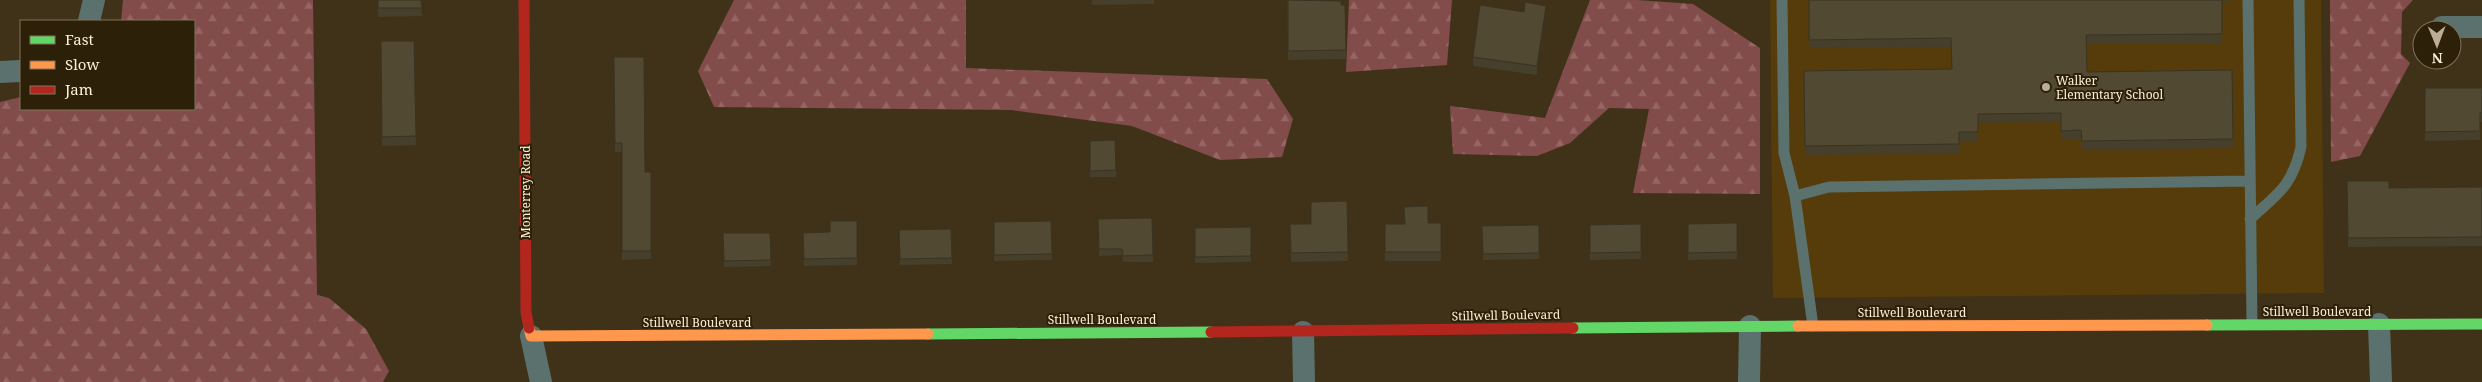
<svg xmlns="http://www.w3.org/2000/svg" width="2482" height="382" font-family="'Noto Serif',serif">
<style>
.built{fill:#553c0a}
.forest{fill:url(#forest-firs)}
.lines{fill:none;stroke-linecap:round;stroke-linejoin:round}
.lane{stroke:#5a716e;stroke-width:11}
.street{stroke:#5a716e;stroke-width:22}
.fast{stroke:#63d668;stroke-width:11}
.slow{stroke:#ff974d;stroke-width:11}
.jam{stroke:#b3261e;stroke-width:11}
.wall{fill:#463f2b}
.shaded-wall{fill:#393323}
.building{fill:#514932;stroke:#393323}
.poi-dot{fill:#bbad96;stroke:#2d2008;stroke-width:2}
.labels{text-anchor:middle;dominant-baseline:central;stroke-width:4;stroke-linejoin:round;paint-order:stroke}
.poi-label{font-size:12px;fill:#feefd9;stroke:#2d2008;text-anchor:start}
.street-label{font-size:12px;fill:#feefd9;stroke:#2d2008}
</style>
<defs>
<pattern id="forest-firs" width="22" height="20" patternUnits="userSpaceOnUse" patternTransform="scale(1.25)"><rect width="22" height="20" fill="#824c4a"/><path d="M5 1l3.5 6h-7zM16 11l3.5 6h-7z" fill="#956664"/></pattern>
</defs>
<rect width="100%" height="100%" fill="#3f3219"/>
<path class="built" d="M1770,0H2321L2324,293L1773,298Z"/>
<path class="forest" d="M123,0H313L317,295L329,298L366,329L389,371L383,382H0V102L21,97V109H194V21H121Z
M734,0H966V68L1267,79L1293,119L1282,157L1220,160L1132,126L1011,110L714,107L698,71Z
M1349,0H1452L1447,65L1346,72Z
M1590,0H1637L1693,4L1760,48V194L1633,193L1649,109L1609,108L1570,143L1537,156L1453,154L1450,106L1545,118Z
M2330,0H2413L2402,12L2401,54L2410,63L2360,156L2331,162Z"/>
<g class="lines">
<path class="lane" d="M1782,0L1784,153L1795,196L1813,326
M2248,0L2252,324
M1795,196L1829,187L2250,181
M2250,219C2279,193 2292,186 2301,147L2299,0"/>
<path class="street" d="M89,21L94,0
M2442,27H2482
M0,72L21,71
M2379,324L2381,382
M1303,332L1304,382
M531,336L541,382
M1749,382L1750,326"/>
<path class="fast" d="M2207,325L2482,324
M1573,328L1798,326
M928,334L1211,332"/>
<path class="slow" d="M1798,326L2207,325
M529,328L531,336L928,334"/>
<path class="jam" d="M524,0L526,312L529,328
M1211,332L1573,328"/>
</g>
<path class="wall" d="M378,0H421L422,16L378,17Z
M1092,0H1154V4L1092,5Z
M1287,0L1312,1L1345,5L1346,59L1288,60Z
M1809,0H2229V1H2222V43L2086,44L2087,72L2232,70L2233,148L2082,150L2081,139L2061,140V121L1978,123V141H1959V153L1805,155L1804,71L1952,69L1951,47L1809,48Z
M1524,12L1546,14L1537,75L1473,66V57Z
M381,41H414L416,145L382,146Z
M614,57L645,172H651V259L622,260V152H615Z
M2425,88H2482V122H2480V140L2425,141Z
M1090,141L1116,170V177H1090Z
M2347,181L2389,188L2482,187V246L2348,247Z
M1347,201L1348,261L1291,262L1290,224H1311Z
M1152,218L1153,262H1123L1122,255L1099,256L1098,219Z
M857,221V265L804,266L803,233L830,232Z
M1051,221L1052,260L994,261V222Z
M1441,223V261H1385V224Z
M1737,223V259L1688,260V224Z
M1641,224V259L1590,260V225Z
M1539,225V259L1483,260L1482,226Z
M1251,227V262L1195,263V228Z
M951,229L952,264L900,265L899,230Z
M723,233H770L771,266L724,267Z"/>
<path class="shaded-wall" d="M1546,6V14L1537,75V66Z"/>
<path class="building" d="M378,0H421L422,8H378Z
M1288,0L1341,1V5H1345L1346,50L1288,51Z
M1809,0H2222V34L2086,35L2087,72L2232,70L2233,139L2082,141L2081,130L2061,131V113L1978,114V132H1959V144L1805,146L1804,71L1952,69L1951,38L1809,40Z
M1525,2L1546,6L1537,66L1473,57L1480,5L1524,12Z
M381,41H414L416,136L382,137Z
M614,57H644L645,172H651V251H622V143H615Z
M2425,88H2482V113H2480V131L2425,132Z
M1115,140L1116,170L1090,171V141Z
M2347,181H2389V188L2482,187V237L2348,238Z
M1347,201L1348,252L1291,253L1290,224H1311V202Z
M1428,206V223H1441V252H1385V224H1405L1404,207Z
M1152,218L1153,255L1123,256L1122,249H1099L1098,219Z
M830,221H857V258L804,259L803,233L830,232Z
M1051,221L1052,254L994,255V222Z
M1737,223V252L1688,253V224Z
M1641,224V252L1590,253V225Z
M1539,225V253L1483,254L1482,226Z
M1251,227V256L1195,257V228Z
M951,229L952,258L900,259L899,230Z
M723,233H770L771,260L724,261Z"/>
<circle class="poi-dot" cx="2046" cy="87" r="5"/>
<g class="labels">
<g class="poi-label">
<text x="2056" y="80">Walker<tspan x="2056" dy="14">Elementary School</tspan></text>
</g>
<g class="street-label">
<text transform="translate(525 192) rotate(-90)">Monterrey Road</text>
<text x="2317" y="311">Stillwell Boulevard</text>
<text x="1912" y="312">Stillwell Boulevard</text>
<text transform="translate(1506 315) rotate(-1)">Stillwell Boulevard</text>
<text x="1102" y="319">Stillwell Boulevard</text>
<text x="697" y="322">Stillwell Boulevard</text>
</g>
</g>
<rect x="20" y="20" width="175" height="90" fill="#2d2008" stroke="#81735c"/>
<rect x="30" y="36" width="25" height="8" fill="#63d668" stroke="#81735c"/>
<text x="65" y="45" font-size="15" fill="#feefd9">Fast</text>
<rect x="30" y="61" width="25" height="8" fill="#ff974d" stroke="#81735c"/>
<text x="65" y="70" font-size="15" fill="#feefd9">Slow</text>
<rect x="30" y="86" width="25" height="8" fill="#b3261e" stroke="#81735c"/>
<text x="65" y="95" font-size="15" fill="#feefd9">Jam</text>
<g transform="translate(2437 45) rotate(179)"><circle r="24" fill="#2d2008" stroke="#81735c"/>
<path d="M0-4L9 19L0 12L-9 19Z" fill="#bbad96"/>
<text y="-8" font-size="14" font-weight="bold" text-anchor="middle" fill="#feefd9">N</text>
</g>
</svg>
